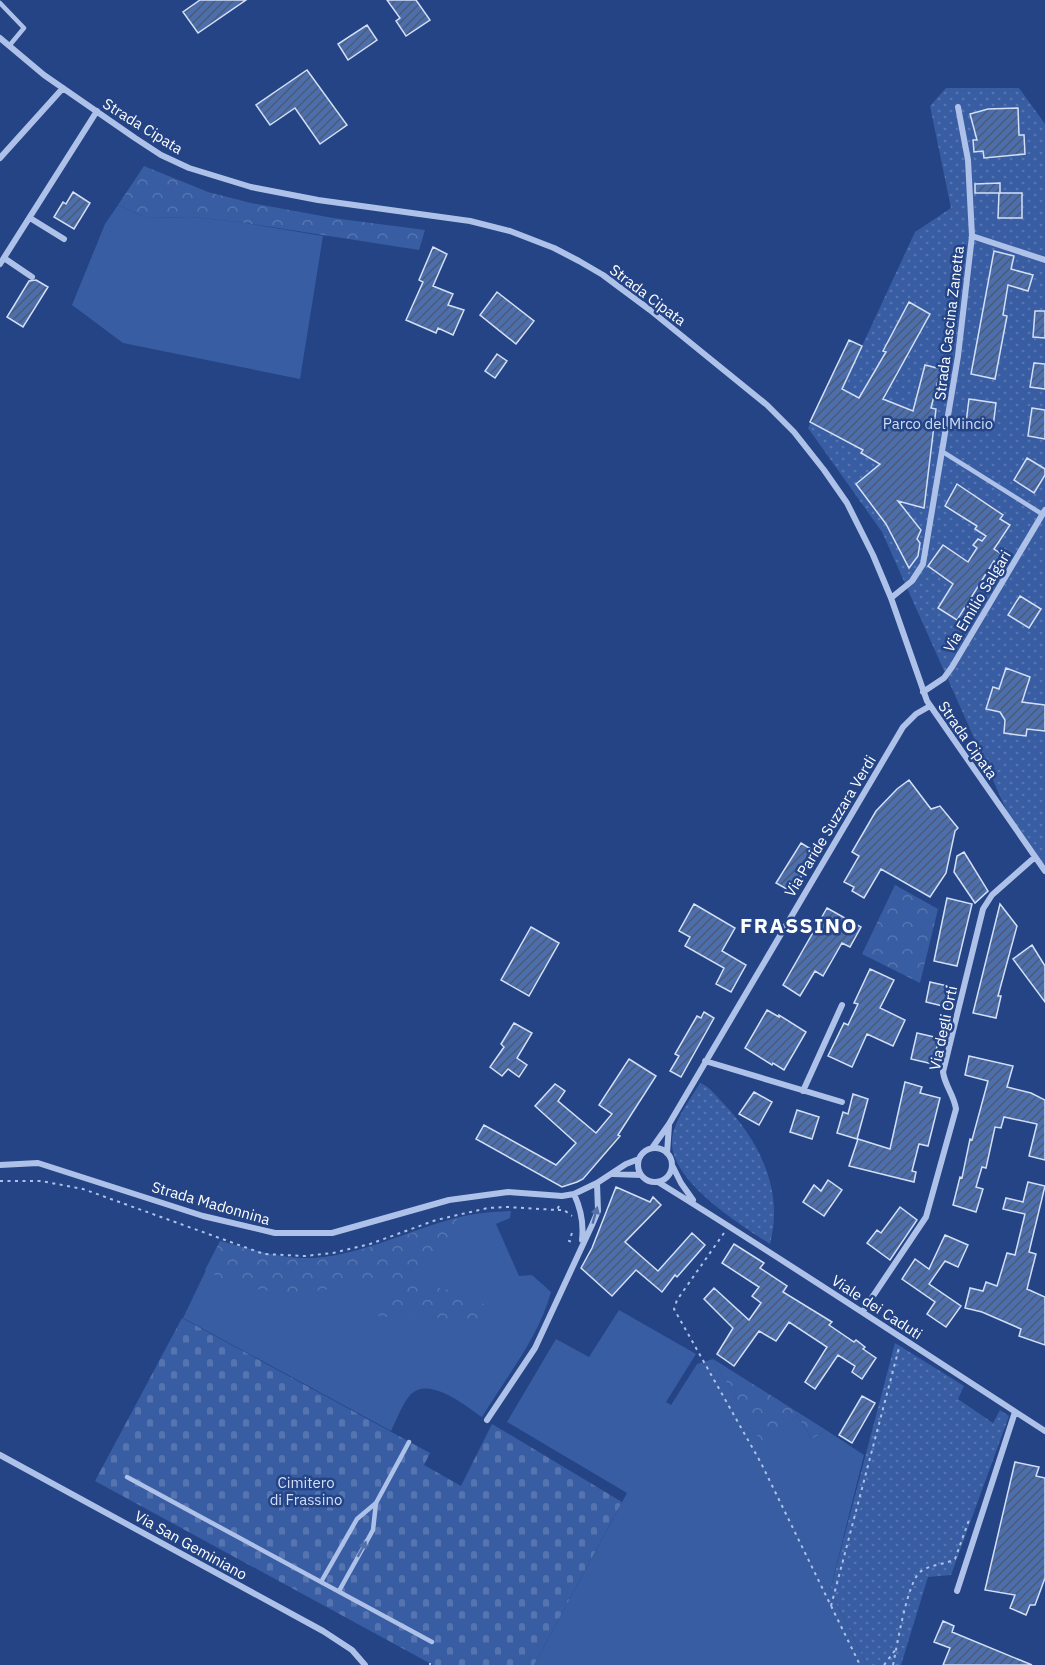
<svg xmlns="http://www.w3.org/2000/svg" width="1045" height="1665" font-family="'IBM Plex Sans',sans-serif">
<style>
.green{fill:#385da2}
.forest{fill:url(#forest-crowns)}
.cemetery{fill:url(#cemetery-stones)}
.park{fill:url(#park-dots)}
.building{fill:url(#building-hatch);stroke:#d2dff7;stroke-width:1.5}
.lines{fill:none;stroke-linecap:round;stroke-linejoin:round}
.path{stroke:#aec2e9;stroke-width:2;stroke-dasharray:3 4.5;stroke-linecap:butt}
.service{stroke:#aec2e9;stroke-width:4.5}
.minor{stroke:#aec2e9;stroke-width:6}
.oneway{fill:#5470a9}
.labels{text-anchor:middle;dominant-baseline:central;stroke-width:5;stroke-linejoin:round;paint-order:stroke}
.street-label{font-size:15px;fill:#fff;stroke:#244486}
.park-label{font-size:15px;fill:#d2dff7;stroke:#244486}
.district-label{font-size:21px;font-weight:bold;letter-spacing:1.5px;fill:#fff;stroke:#244486}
</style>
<defs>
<pattern id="forest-crowns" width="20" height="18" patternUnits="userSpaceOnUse" patternTransform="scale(1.5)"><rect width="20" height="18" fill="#385da2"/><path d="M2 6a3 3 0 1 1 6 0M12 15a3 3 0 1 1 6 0" fill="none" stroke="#5675b0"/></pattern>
<pattern id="cemetery-stones" width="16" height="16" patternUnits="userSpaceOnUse" patternTransform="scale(1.5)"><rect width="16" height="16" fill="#385da2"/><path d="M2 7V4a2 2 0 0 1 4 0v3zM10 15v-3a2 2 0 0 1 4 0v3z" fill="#5675b0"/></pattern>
<pattern id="park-dots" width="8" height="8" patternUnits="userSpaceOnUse" patternTransform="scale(1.5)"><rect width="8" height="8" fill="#385da2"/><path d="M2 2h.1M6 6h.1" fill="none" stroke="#5675b0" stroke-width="1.8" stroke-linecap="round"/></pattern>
<pattern id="building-hatch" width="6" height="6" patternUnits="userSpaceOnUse" patternTransform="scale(1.5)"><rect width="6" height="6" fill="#4c6ead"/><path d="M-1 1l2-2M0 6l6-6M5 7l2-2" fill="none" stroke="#4c5a73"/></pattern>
</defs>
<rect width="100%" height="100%" fill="#244486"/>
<path class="green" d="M118,205L147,218L191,217L239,222L323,236L300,379L123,343L72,305L105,224Z
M511,1211L510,1218L496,1224L519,1276L532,1275L551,1292C538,1339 506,1377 482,1417C466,1406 430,1376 411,1394C402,1404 397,1419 391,1431L183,1318L220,1241C250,1249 283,1260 315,1258C364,1254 409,1230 456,1218C475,1213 492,1212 511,1211Z
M619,1310L696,1354L666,1402L671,1405L697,1364L713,1359L766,1450L797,1415L812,1439L826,1430L864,1455L830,1591L867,1665H534L627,1493L507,1422L556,1339L589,1357Z"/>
<path class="forest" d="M144,166L208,192L251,203L333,218L425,230L419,250L239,222L191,217L147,218L118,205Z
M895,885L938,909L920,983L862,954Z
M456,1218L462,1236L444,1254L428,1265L415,1269L420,1283L474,1296L491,1310V1325L480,1327L462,1316C445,1322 432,1317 416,1311L406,1316L379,1317L375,1302L393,1295L392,1283L384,1275C330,1292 290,1299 234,1284C224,1281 215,1274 205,1270L220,1241C250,1249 283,1260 315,1258C363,1255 410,1232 456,1218Z
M713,1359L826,1430L812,1439L797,1415L766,1451Z"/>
<path class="cemetery" d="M182,1318L430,1453L424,1465L461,1486L492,1424L622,1502L534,1665H433L95,1481Z"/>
<path class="park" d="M946,88H1019L1045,124V870L1013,825L882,532L808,428L849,340L862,346L915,232L951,208L930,106Z
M700,1083C709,1086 717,1097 724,1104C760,1142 784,1191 770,1244C741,1225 669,1181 672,1140C674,1120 690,1100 700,1083Z
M895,1343L964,1386L958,1399L993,1423L1000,1410L1009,1416L951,1575L928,1577L901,1665H867L830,1591Z"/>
<path class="building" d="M200,0H246L198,33L183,12Z
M387,0H416L430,20L406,36L396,21L400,18Z
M367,25L377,40L348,60L338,44Z
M307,70L347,125L320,144L295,108L270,125L256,105Z
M1018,108L1019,135H1024L1025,154L984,158L983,151L974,152L973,140H977L970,114L988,109Z
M1000,183V193H1022V218H998L999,193H975V184Z
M73,192L90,203L74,229L54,217L63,202L66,204Z
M433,247L447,254L433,286L453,294L448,305L464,310L453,335L438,328L436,333L406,320L423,282L419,280Z
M994,251L1014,256L1011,269L1033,275L1028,291L1008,285L1003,315L1007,316L995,379L971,374Z
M36,280L48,287L23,327L7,317L29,281Z
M497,292L534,321L516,344L480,315Z
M909,302L930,314L883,399L913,411L925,365L941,369L931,408L936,409L924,508L898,501L921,530L917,539L920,543L918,556L909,568L886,524L856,484L880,464L861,453L863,450L810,422L849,340L862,346L842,389L859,398L886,352L883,351Z
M1035,311H1045V338L1033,337Z
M497,354L507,361L495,378L485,371Z
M1034,363L1045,364V389L1030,387Z
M969,399L996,403L993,427L966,423Z
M1032,408L1045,410V439L1028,436Z
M1027,458L1045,469V475L1034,493L1014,480Z
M957,484L1003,515L1000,519L1010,525L994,549L1003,555L997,564L994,561L957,620L938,608L953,584L928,566L943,545L968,562L977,548L973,545L978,539L982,541L986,536L975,529L977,526L945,506Z
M1020,596L1041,609L1029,628L1008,615Z
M1006,668L1030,677L1022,702L1045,705V731L1027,729L1026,736L1004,733L1005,720L1000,712L986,709L993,687L999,689Z
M909,780L931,809L940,806L958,828L955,831L946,873L930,897L881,869L864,898L852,891L854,887L844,882L859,856L852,852L876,811L897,789Z
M801,843L814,851L805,866L807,867L792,892L776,883Z
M964,852L988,891L975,903L954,872L957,856Z
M947,898L972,904L957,966L934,961Z
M694,904L735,928L722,951L746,965L731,992L716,984L724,968L685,946L690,937L679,931Z
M1000,904L1017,926L998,996H1001L996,1018L973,1013Z
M827,908L861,927L850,947L842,943L823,976L815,971L800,996L783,985Z
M531,927L559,943L529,996L501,980Z
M1032,945L1045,966V1002L1013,959Z
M870,969L894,980L880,1008L905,1020L893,1046L867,1034L852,1067L828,1056L844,1023L848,1025L858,1004L854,1003Z
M930,982L952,987L947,1007L926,1002Z
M767,1010L779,1017V1015L806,1032L784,1070L773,1063L772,1065L745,1048Z
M704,1012L714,1018L681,1077L670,1071L679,1056L675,1054L697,1016L701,1018Z
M514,1023L532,1033L517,1058L527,1065L519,1077L508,1069L502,1076L490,1067L504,1047L501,1044Z
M917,1033L939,1038L933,1064L911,1059Z
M969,1056L1013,1066L1007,1087L1031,1093L1045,1100V1160L1029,1156L1037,1124L1004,1117L1001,1128L995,1127L986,1168L982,1167L976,1187L983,1189L976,1212L953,1205L960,1177L962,1178L970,1139L972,1140L988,1081L965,1075Z
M629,1059L656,1076L618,1135L620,1136L583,1179L577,1182L562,1187L476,1139L484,1125L556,1165L576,1143L535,1106L555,1084L565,1091L558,1101L596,1133L612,1114L599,1105Z
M905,1082L922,1087L920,1093L940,1098L928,1146L919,1144L912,1171L916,1172L914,1182L849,1166L858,1139L890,1149Z
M754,1092L772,1102L759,1125L739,1114Z
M853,1094L868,1099L857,1139L837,1133L843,1112L848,1114Z
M797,1110L819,1117L812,1139L790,1132Z
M828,1180L842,1190L824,1216L803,1202L814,1185L821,1191Z
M1028,1182L1045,1186L1029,1252L1036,1254L1027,1289L1045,1297V1345L1019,1336L1021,1329L982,1312L965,1308L970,1288L983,1291L986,1282L997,1286L1007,1253L1015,1255L1025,1214L1003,1209L1006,1198L1023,1202Z
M616,1187L650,1202L653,1197L661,1205L625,1242L658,1271L692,1233L705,1245L677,1277L675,1275L662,1292L636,1270L612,1296L581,1268L592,1248Z
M900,1207L917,1220L890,1260L867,1243L877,1230L881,1233Z
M945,1235L968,1245L958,1267L945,1261L929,1284L961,1306L946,1327L927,1314L935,1302L902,1279L915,1259L929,1269Z
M734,1244L764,1263L760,1268L787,1286L783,1292L832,1322L829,1325L854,1342L856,1340L865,1347L863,1349L876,1358L862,1379L852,1372L855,1366L838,1355L815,1389L805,1382L827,1347L789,1322L776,1341L759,1331L734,1366L717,1354L733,1328L704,1299L714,1288L749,1320L761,1303L752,1296L759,1287L722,1263Z
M862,1396L875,1403L852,1443L839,1435Z
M1015,1462L1039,1467L1036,1476L1045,1478V1578L1035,1605H1030L1026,1615L1010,1608L1015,1595L985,1590Z
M943,1621L954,1626L952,1632L1032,1665H943L950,1648L934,1642Z"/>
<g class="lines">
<path class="path" d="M0,1181H41L83,1189L264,1254L305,1256L333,1253L370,1244L436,1220L488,1208L507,1207L557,1210L559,1206
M558,1210H564L572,1216
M572,1233L569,1241L573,1242
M724,1233L677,1300L674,1309L761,1463L860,1665
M831,1606L899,1348
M430,1665V1663
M884,1665L896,1649
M893,1665C897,1646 907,1583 920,1572C930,1564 945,1565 955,1559L969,1520"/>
<path class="service" d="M0,3L24,28L9,46
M943,452L1042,514
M127,1477L432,1642
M321,1582L357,1519L376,1503L409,1442
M339,1591L373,1530L376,1503"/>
<path class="minor" d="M0,38L44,75L135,138L161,155L189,168L251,187L318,200L470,221L510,231L554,248L579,261L603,275L650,310L767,405L794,432L824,470L847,503L873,555L891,598L927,701L1045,871
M0,158L63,88
M30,218L64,239
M972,236L1045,260
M4,258L32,277
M0,264L97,111
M891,598L912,581L923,564L958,356L972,236L968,160L958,107
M923,692L944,678L952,667L1045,510
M705,1061L842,1102
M803,1091L842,1005
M638 1165a17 17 0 1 1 34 0a17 17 0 1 1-34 0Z
M652,1148L669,1124L903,727L916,714L930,706
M667,1153L669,1125
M0,1165L38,1163L203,1216L275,1233H332L449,1200L508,1192L562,1196L574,1194L597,1183L626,1164L639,1159
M672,1165L681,1183L693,1200
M613,1174L641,1175
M658,1182C788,1262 916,1348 1045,1431
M574,1194C581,1209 584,1223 582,1240
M863,1311L926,1217L956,1109C954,1095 945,1086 943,1072L983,909L992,895L1035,857
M487,1420L535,1348L592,1225L598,1211L597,1183
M0,1455L323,1631L352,1650L365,1665
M957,1591L1015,1412"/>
</g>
<defs><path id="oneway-solid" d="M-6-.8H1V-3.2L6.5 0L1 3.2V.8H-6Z" transform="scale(1.5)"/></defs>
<g class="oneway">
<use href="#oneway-solid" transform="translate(595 1215) rotate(-74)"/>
<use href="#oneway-solid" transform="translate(362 1549) rotate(-61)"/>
</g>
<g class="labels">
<g class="street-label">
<text transform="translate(143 126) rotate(32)">Strada Cipata</text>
<text transform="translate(648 295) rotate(37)">Strada Cipata</text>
<text transform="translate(949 323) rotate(-83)">Strada Cascina Zanetta</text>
<text transform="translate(977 601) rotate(-59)">Via Emilio Salgari</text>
<text transform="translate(968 740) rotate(55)">Strada Cipata</text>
<text transform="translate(830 826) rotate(-59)">Via Paride Suzzara Verdi</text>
<text transform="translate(943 1028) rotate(-78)">Via degli Orti</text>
<text transform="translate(211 1203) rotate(16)">Strada Madonnina</text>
<text transform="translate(877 1307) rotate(33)">Viale dei Caduti</text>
<text transform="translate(191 1545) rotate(29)">Via San Geminiano</text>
</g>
<g class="park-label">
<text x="938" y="423">Parco del Mincio</text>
<text x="306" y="1482">Cimitero<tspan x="306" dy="17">di Frassino</tspan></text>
</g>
<g class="district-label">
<text x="799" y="925">FRASSINO</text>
</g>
</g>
</svg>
